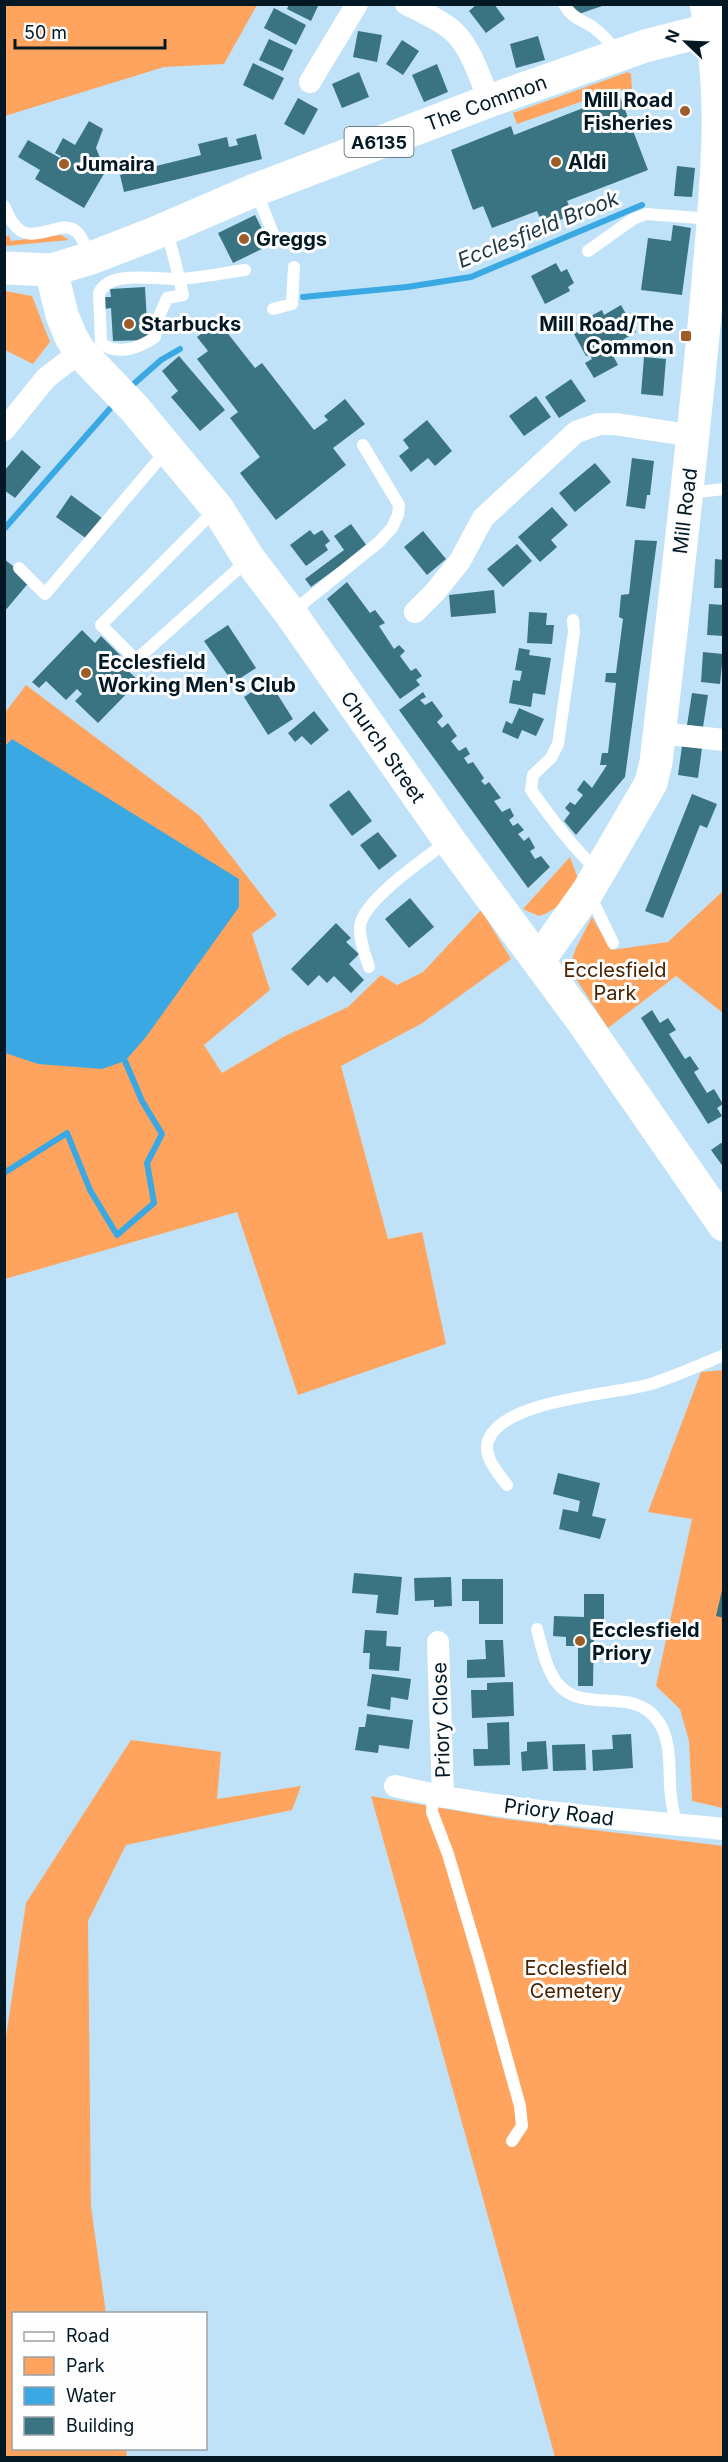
<svg xmlns="http://www.w3.org/2000/svg" width="728" height="2462" font-family="Inter,sans-serif">
<style>
.green{fill:#ffa45e}
.water{fill:#3aa8e2}
.lines{fill:none;stroke-linecap:round;stroke-linejoin:round}
.stream{stroke:#3aa8e2;stroke-width:6}
.building{fill:#3a7483}
.lane{stroke:#fff;stroke-width:12}
.street{stroke:#fff;stroke-width:22}
.secondary{stroke:#fff;stroke-width:33}
.primary{stroke:#fff;stroke-width:33}
.poi-dot{fill:#9e5d28;stroke:#fdfdfd;stroke-width:2}
.labels{text-anchor:middle;dominant-baseline:central;stroke-width:6;stroke-linejoin:round;paint-order:stroke}
.shield{fill:#fdfdfd;stroke:#4d5d66;stroke-width:1.5}
.shield-label{font-size:18px;font-weight:bold;fill:#021825}
.poi-label{font-size:20px;font-weight:bold;fill:#021825;stroke:#fdfdfd;text-anchor:start}
.street-label{font-size:20px;fill:#021825;stroke:#fdfdfd}
.park-label{font-size:20px;fill:#4a2200;stroke:#fdfdfd}
.water-label{font-size:21px;font-style:italic;fill:#223948;stroke:#fdfdfd}
</style>
<rect width="100%" height="100%" fill="#bfe2f8"/>
<path class="green" d="M4,5L5,4L257,5L224,64L164,67L5,116Z
M628,72L631,74L632,89L623,92L620,88L517,124L513,113Z
M9,235L11,241L61,235L69,240L5,246V237Z
M5,291L32,296L50,342L33,364L5,350Z
M26,685L200,816L277,915L252,934L270,990L204,1045L222,1073L285,1036L348,1007L381,975L397,985L423,972L481,910L511,959L421,1024L341,1066L388,1239L422,1232L446,1344L298,1395L237,1212L5,1279L4,714Z
M570,857L578,879C567,896 559,910 539,916L523,909Z
M723,891V1013L676,976L608,1028L569,968L576,948L592,917L611,950L668,942Z
M723,1370V1808L692,1801L689,1741L680,1709L656,1686L692,1519L648,1512L701,1372Z
M131,1740L221,1752L217,1799L301,1786L292,1810L126,1845L88,1921L91,2207L106,2313L14,2314V2448L126,2449L127,2457H5L4,2050L26,1903Z
M371,1796L499,1818L723,1846V2457H555Z"/>
<path class="water" d="M12,739L239,879V907L146,1037L125,1061L102,1069L38,1064L5,1053L4,747Z"/>
<g class="lines">
<path class="stream" d="M303,297L407,287L471,277L642,205
M128,389L161,360L180,349
M4,529L115,403
M4,1173L67,1133L90,1190L117,1235L154,1203L147,1163L162,1134L142,1101L125,1061"/>
</g>
<path class="building" d="M289,4H319L311,21L287,9Z
M477,4H494L505,19L486,33L469,11Z
M572,4H605V5L576,15Z
M274,8L306,25L296,45L264,28Z
M358,31L382,35L377,62L353,57Z
M538,36L545,60L516,68L510,44Z
M269,39L293,50L283,71L259,60Z
M402,40L419,51L403,75L386,64Z
M253,63L284,78L273,100L243,85Z
M437,64L448,92L424,102L412,75Z
M359,72L369,97L342,108L332,84Z
M619,94L648,170L567,201L573,215L543,226L537,211L492,228L483,206L473,210L451,150L511,126L514,135Z
M298,98L318,109L304,135L284,124Z
M89,121L103,129L96,148L101,160L97,167L105,172L84,208L35,179L40,170L18,157L28,140L60,158L61,156L55,153L63,138L75,145Z
M256,134L262,159L124,192L120,175L143,169L141,162L151,159L152,167L201,155L198,144L227,137L229,147L238,145L236,139Z
M677,166L695,168L692,197L674,196Z
M255,215L270,245L233,263L218,233Z
M673,225L691,228L682,295L641,290L648,238L671,241Z
M556,263L561,272L567,269L574,283L568,287L570,291L545,304L531,276Z
M145,287L148,340L113,341L111,308L104,309L103,297H111L110,289Z
M621,305L636,332L609,348L618,365L594,378L585,363L592,359L590,355L586,356L574,334L595,322L591,316L602,310L604,315Z
M218,321L255,368L262,363L314,430L328,420L324,416L345,399L365,424L333,448L346,465L276,520L240,473L260,457L230,418L238,412L197,359L208,351L197,337Z
M179,356L225,410L200,431L171,397L178,391L162,371Z
M644,357L666,359L663,396L641,394Z
M571,379L586,401L559,418L545,397Z
M536,396L551,417L524,436L509,416Z
M427,420L452,451L435,466L428,458L411,472L399,456L409,448L403,440Z
M22,450L41,467L15,498L4,490V471Z
M632,458L654,461L650,495H647L645,509L626,506Z
M595,463L611,482L575,512L559,493Z
M71,495L102,518L87,539L56,517Z
M552,507L568,525L551,540L557,547L540,562L518,537Z
M351,524L367,546L311,587L305,579L344,550L334,536Z
M310,530L314,535L322,530L330,541L325,545L328,550L306,566L290,545Z
M423,531L446,559L427,575L404,547Z
M635,540L657,541L625,777L576,835L564,821L570,813L565,808L570,802L575,805L583,795L577,790L584,780L592,788L607,765H600L602,753H608L616,683L605,682L606,673H616L623,619L619,617L621,595L629,594Z
M517,544L532,561L503,587L487,569Z
M4,559L31,580L4,612Z
M715,559L724,560V588H714Z
M347,582L370,613L375,610L385,623L379,626L394,649L399,645L405,651L400,656L411,671L416,668L422,676L416,680L420,685L400,699L327,599Z
M494,590L496,613L451,617L449,595Z
M709,604L724,605V636L707,635Z
M529,612L547,613L546,625H554L552,644L527,643Z
M228,625L256,668L233,683L204,641Z
M82,630L95,643L101,636L126,661L122,665L139,681L98,723L75,701L82,694L77,689L66,700L46,681L39,688L32,682Z
M519,648L530,650L529,655L551,658L545,695L533,693L531,707L509,703L513,680L520,681L522,671L515,670Z
M703,652L723,654L720,684L701,682Z
M269,681L293,719L268,735L244,697Z
M423,692L426,697L420,700L425,705L432,701L443,716L437,722L442,728L448,723L457,736L451,741L459,751L466,747L470,754L464,758L468,764L473,762L484,778L481,781L485,785L489,782L501,798L494,801L502,812L510,808L514,816L509,820L513,826L518,823L524,830L518,834L524,841L529,837L535,848L530,851L535,859L541,856L550,867L528,888L399,710Z
M692,693L708,695L703,727L687,725Z
M519,708L544,719L536,736L522,730L518,739L502,732L506,721L512,724Z
M314,711L329,730L311,745L302,736L295,742L288,733Z
M682,746L702,748L698,778L678,775Z
M349,790L372,821L352,836L329,805Z
M692,794L717,804L707,828L700,825L663,918L645,911Z
M378,832L397,856L379,870L360,845Z
M410,898L434,927L409,948L385,919Z
M336,923L351,938L346,942L359,954L349,964L364,980L351,993L334,976L327,983L319,975L308,986L291,969Z
M652,1010L660,1023L668,1018L676,1030L669,1034L685,1059L690,1056L699,1069L694,1072L707,1093L714,1089L723,1104L717,1108L722,1116L708,1124L641,1018Z
M724,1141V1168L711,1150Z
M558,1473L600,1483L592,1516L606,1519L600,1539L559,1529L563,1509L578,1512L580,1501L553,1494Z
M354,1573L402,1577L398,1615L376,1613L378,1595L352,1593Z
M451,1577L452,1606L434,1607V1600L415,1601L414,1578Z
M462,1579H503V1624H479V1601H462Z
M723,1586H724V1618L716,1616Z
M584,1594H604V1627L594,1626L593,1686H578V1646H566V1637L553,1636L554,1616L584,1617Z
M365,1630L387,1631L386,1646L401,1647L399,1671L369,1669L370,1653H363Z
M485,1640H503L505,1677L467,1678V1660L486,1659Z
M372,1674L411,1679L408,1700L391,1697L390,1710L367,1706Z
M513,1682L514,1716L472,1718L471,1690H487V1683Z
M367,1714L413,1720L409,1749L379,1745L378,1753L355,1750L359,1727H365Z
M509,1722L510,1765L474,1766L473,1749H488L487,1723Z
M631,1734L633,1768L593,1771L592,1750L613,1749L612,1735Z
M546,1741L548,1769L522,1771L521,1752L527,1751V1742Z
M585,1744L586,1770L553,1771L552,1745Z"/>
<g class="lines">
<path class="lane" d="M564,4C571,18 583,20 594,28C604,35 611,44 618,53
M256,191L276,241
M4,206C7,211 9,218 13,223C31,250 61,216 77,232C83,238 87,250 90,257
M166,230C173,251 178,273 183,295L167,298L158,319L155,337C140,348 117,356 101,343L99,293C110,269 157,280 179,279C200,278 223,273 245,270
M588,251L633,219L646,214L713,219
M273,309L292,304L294,267
M689,493L724,489
M216,509L101,625L136,660L248,560
M19,568L45,594L166,451
M291,613L379,542L392,528L398,515L399,505L363,445
M573,620L574,632L558,744L551,758L533,775L531,790C552,819 572,847 598,871
M589,893L613,943
M369,967C365,954 359,940 360,926C363,900 427,857 448,841
M507,1485C498,1473 483,1457 488,1441C503,1399 613,1395 651,1384C676,1376 700,1365 724,1355
M537,1629C541,1644 544,1660 551,1673C574,1722 631,1681 658,1721C673,1742 668,1773 671,1797C672,1807 675,1816 676,1825
M433,1795L432,1812L448,1854L480,1962L520,2106L522,2126L512,2141"/>
<path class="street" d="M406,4C422,12 439,19 452,30C471,47 480,77 489,101
M310,82L357,4
M4,430L46,378L80,352
M415,612L435,592L460,561L483,518L576,432L599,424H615L694,436
M659,733L724,740
M438,1642L443,1797
M395,1786C503,1812 614,1818 724,1829"/>
<path class="secondary" d="M51,270L62,315L71,337L80,352L134,408L217,508L249,559L291,614L449,840L584,1023L724,1225
M539,960L588,891L651,783L656,762C674,605 693,449 707,293C715,197 728,98 706,4"/>
<path class="primary" d="M4,268L51,270L91,258L153,234L255,190L489,101L645,46L724,26"/>
</g>
<g class="poi-dot">
<circle cx="685" cy="111" r="6"/>
<circle cx="556" cy="162" r="6"/>
<circle cx="64" cy="164" r="6"/>
<circle cx="244" cy="239" r="6"/>
<circle cx="129" cy="324" r="6"/>
<rect x="680" y="330" width="12" height="12" rx="3"/>
<circle cx="86" cy="673" r="6"/>
<circle cx="580" cy="1641" r="6"/>
</g>
<g class="labels">
<rect class="shield" x="344.5" y="127" width="69" height="30" rx="4.5"/>
<g class="shield-label">
<text x="379" y="142">A6135</text>
</g>
<g class="poi-label">
<text x="673" y="100" text-anchor="end">Mill Road<tspan x="673" dy="23">Fisheries</tspan></text>
<text x="568" y="162">Aldi</text>
<text x="76" y="164">Jumaira</text>
<text x="256" y="239">Greggs</text>
<text x="141" y="324">Starbucks</text>
<text x="674" y="324" text-anchor="end">Mill Road/The<tspan x="674" dy="23">Common</tspan></text>
<text x="98" y="662">Ecclesfield<tspan x="98" dy="23">Working Men's Club</tspan></text>
<text x="592" y="1630">Ecclesfield<tspan x="592" dy="23">Priory</tspan></text>
</g>
<g class="street-label">
<text transform="translate(486 103) rotate(-20)">The Common</text>
<text transform="translate(685 511) rotate(-83)">Mill Road</text>
<text transform="translate(383 747) rotate(55)">Church Street</text>
<text transform="translate(441 1720) rotate(-92)">Priory Close</text>
<text transform="translate(559 1812) rotate(7)">Priory Road</text>
</g>
<g class="park-label">
<text x="615" y="970">Ecclesfield<tspan x="615" dy="23">Park</tspan></text>
<text x="576" y="1968">Ecclesfield<tspan x="576" dy="23">Cemetery</tspan></text>
</g>
<g class="water-label">
<text transform="translate(538 229) rotate(-22)">Ecclesfield Brook</text>
</g>
</g>
<rect width="728" height="2462" fill="none" stroke="#021825" stroke-width="12"/>
<rect x="12" y="2312" width="195" height="138" fill="#fdfdfd" stroke="#99a1a7" stroke-width="1.5"/>
<rect x="24" y="2332" width="30" height="9" fill="#ffffff" stroke="#99a1a7" stroke-width="1.5"/>
<text x="66" y="2342" font-size="18" fill="#021825">Road</text>
<rect x="24" y="2357" width="30" height="18" fill="#ffa45e" stroke="#99a1a7" stroke-width="1.5"/>
<text x="66" y="2372" font-size="18" fill="#021825">Park</text>
<rect x="24" y="2387" width="30" height="18" fill="#3aa8e2" stroke="#99a1a7" stroke-width="1.5"/>
<text x="66" y="2402" font-size="18" fill="#021825">Water</text>
<rect x="24" y="2417" width="30" height="18" fill="#3a7483" stroke="#99a1a7" stroke-width="1.5"/>
<text x="66" y="2432" font-size="18" fill="#021825">Building</text>
<g transform="translate(686 42) rotate(293)" stroke="#fdfdfd" stroke-width="4.5" paint-order="stroke">
<path d="M0-4.5L10 22L0 15L-10 22Z" fill="#021825"/>
<text y="-9" font-size="16" font-weight="bold" text-anchor="middle" fill="#021825">N</text>
</g>
<path d="M15 39v9h150v-9" fill="none" stroke="#021825" stroke-width="3"/>
<text x="24" y="39" font-size="18" fill="#021825" stroke="#fdfdfd" stroke-width="4.5" paint-order="stroke">50 m</text>
</svg>
